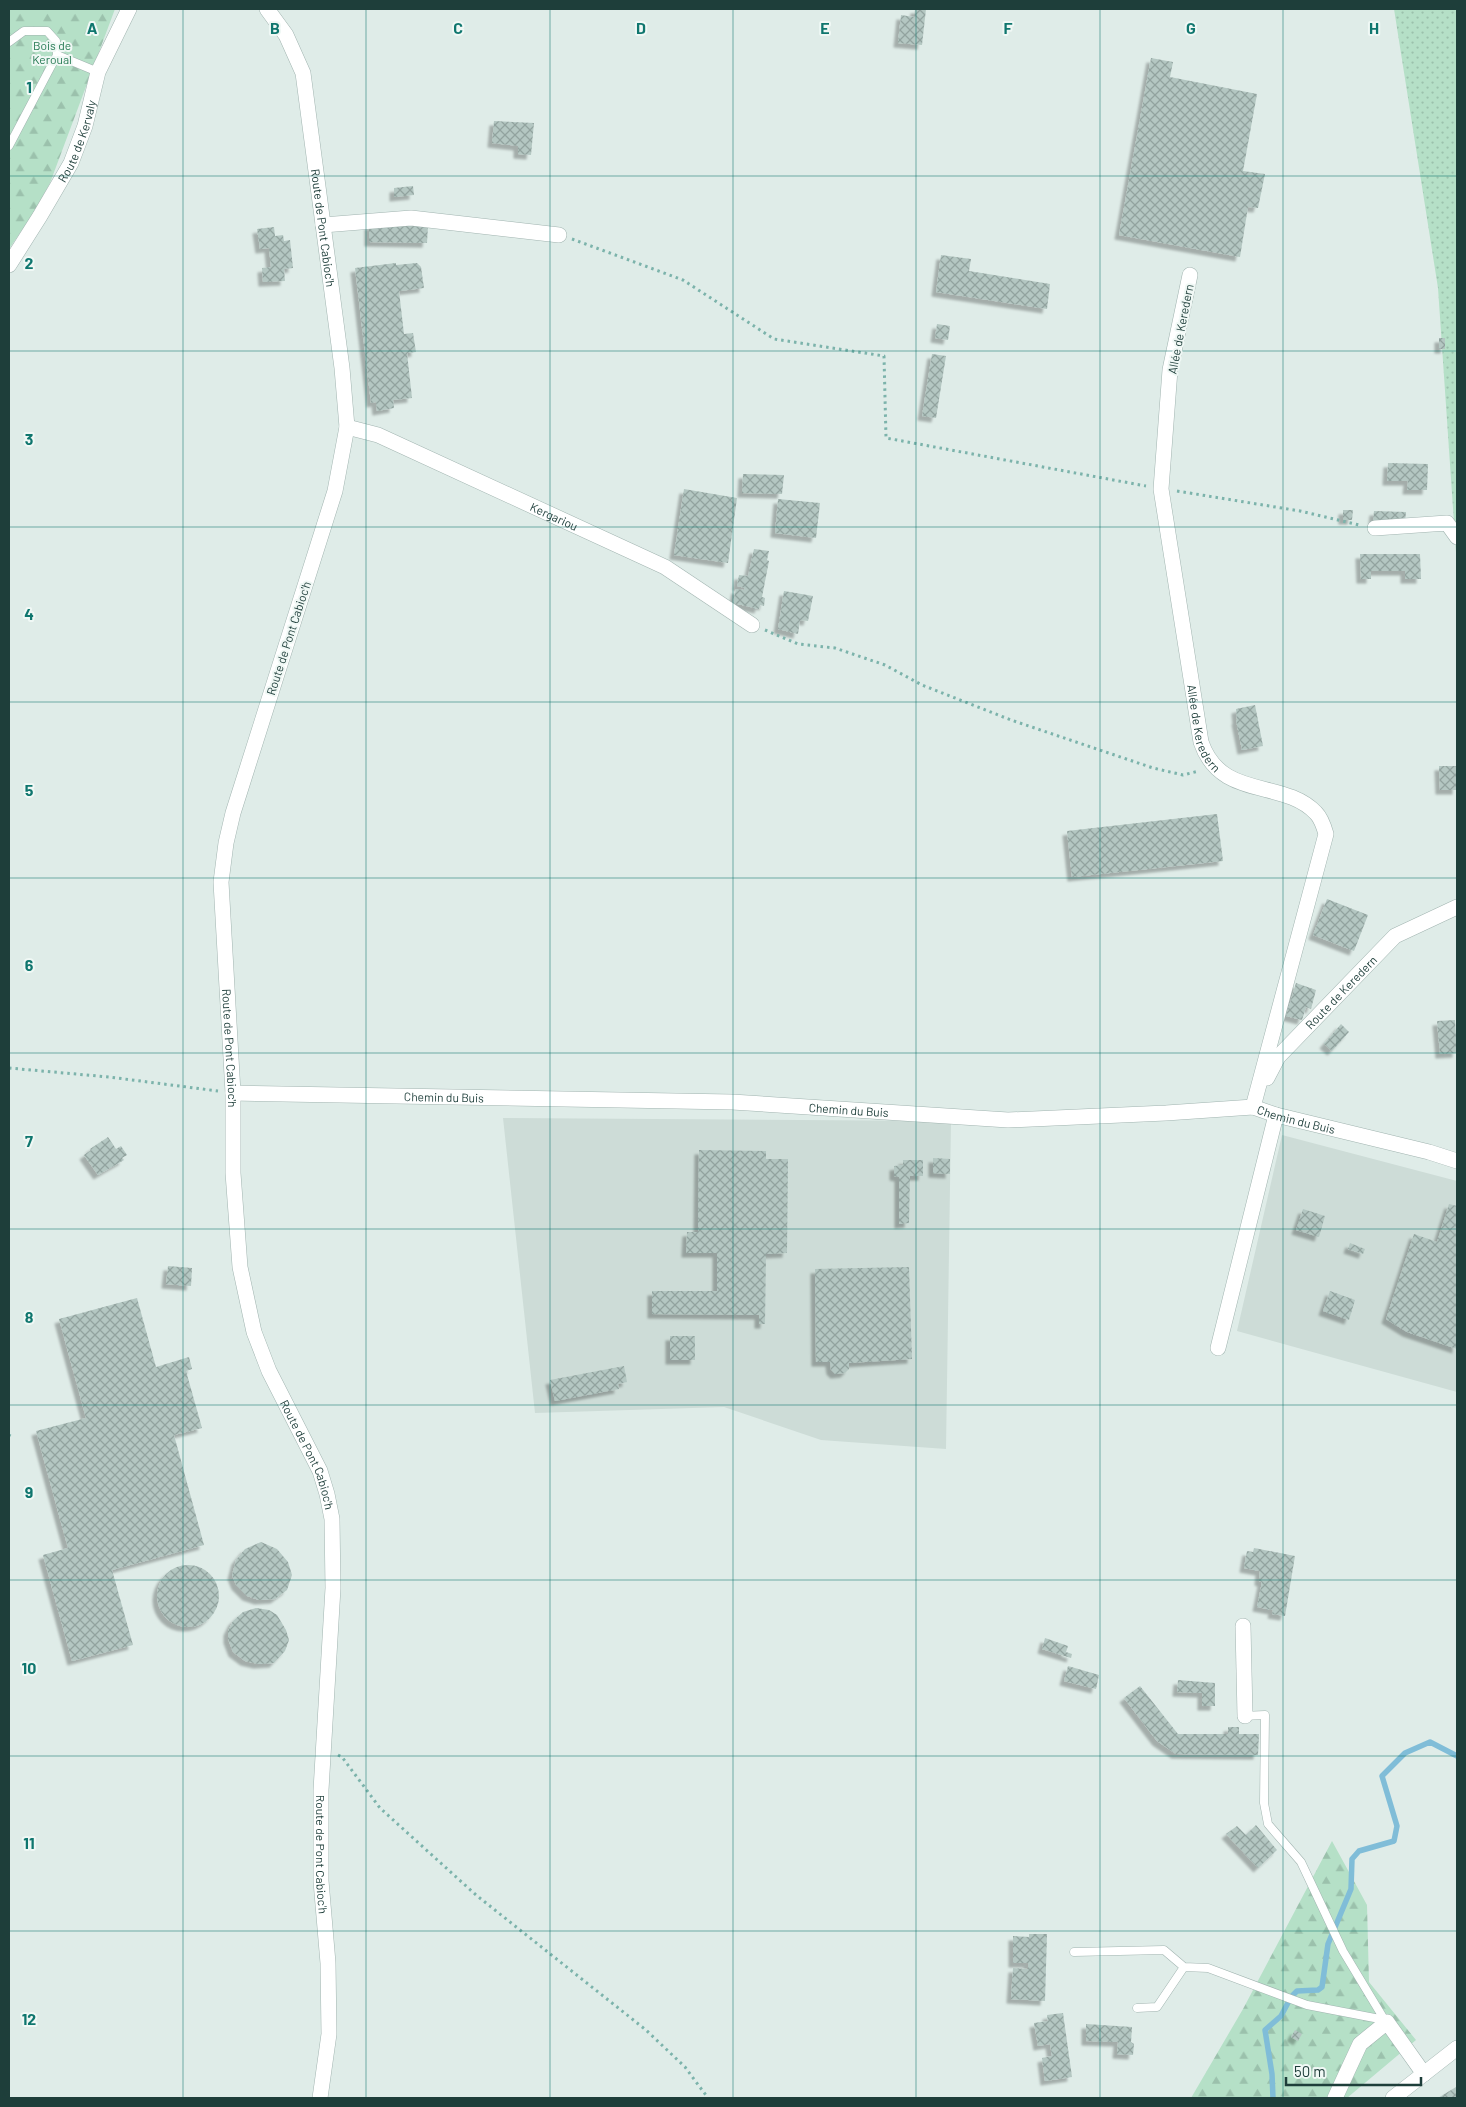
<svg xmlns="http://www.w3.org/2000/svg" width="1466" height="2107" font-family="Barlow,sans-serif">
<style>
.built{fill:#cddcd7}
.grass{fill:url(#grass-dots)}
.forest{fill:url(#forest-firs)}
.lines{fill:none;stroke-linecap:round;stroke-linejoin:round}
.stream{stroke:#80bdd8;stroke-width:5.5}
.building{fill:url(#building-cross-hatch);filter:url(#shadow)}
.service-casing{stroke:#a1b4b0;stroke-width:9}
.minor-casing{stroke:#a1b4b0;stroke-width:16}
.tertiary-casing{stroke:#a1b4b0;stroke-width:16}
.path{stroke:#7cb3ab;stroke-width:3;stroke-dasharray:2.5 4;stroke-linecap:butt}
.service{stroke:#fff;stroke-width:8}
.minor{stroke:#fff;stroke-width:15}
.tertiary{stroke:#fff;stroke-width:15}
.grid{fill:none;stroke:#0f766e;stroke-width:1;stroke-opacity:0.55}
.labels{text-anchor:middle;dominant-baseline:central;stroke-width:4;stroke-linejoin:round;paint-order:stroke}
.park-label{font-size:12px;fill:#247952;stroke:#f0f8f5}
.street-label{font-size:12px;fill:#1e3e3a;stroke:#f0f8f5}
.grid-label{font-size:16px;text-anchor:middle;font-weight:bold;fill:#0f766e;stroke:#f0f8f5;stroke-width:4;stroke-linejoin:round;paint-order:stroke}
</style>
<defs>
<pattern id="grass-dots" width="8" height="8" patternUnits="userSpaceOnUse" patternTransform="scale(1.25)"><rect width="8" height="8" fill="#b5e0c7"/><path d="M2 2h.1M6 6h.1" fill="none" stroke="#9bc1ac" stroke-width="1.8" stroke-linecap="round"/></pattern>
<pattern id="forest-firs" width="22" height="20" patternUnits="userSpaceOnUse" patternTransform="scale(1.25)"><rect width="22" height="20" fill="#b5e0c7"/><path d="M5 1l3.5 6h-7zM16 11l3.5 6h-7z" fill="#9bc1ac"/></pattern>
<pattern id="building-cross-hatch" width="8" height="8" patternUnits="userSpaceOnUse" patternTransform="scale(1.25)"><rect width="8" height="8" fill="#b4c7c2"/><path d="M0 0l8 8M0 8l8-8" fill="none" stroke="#92a39f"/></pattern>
<filter id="shadow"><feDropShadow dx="-4.5" dy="4.5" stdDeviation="1" flood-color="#0004"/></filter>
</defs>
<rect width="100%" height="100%" fill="#dfece8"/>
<path class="built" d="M503,1118L951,1121L946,1449L821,1440L724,1407L535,1413Z
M1282,1135L1457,1181V1392L1237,1331Z"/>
<path class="grass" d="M1394,9H1457V567L1438,288Z"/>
<path class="forest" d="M9,9H115L50,183L33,214L9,249Z
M1332,1841L1367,1905L1369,1982L1416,2040L1347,2098H1191L1243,2009Z"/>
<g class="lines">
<path class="stream" d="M1273,2098L1272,2074L1265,2030L1281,2016L1291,1997L1297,1991L1318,1990L1322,1987L1328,1944L1351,1889L1352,1859L1359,1851L1394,1841L1397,1826L1382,1776L1405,1753L1430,1742L1457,1756"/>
</g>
<path class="building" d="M915,9H926L922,45L898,43L901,15L914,17Z
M1151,58L1173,62L1170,77L1257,94L1243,171L1265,174L1258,208L1248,207L1240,257L1119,235Z
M494,121L534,123L531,155L518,154V146L492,143Z
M413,186L414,195L394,197V188Z
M409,224V226H428L427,243L369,242V225Z
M274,227L275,236L283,235L284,241L290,240L293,268L284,269L285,281L263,282L262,268L271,267L269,248L260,249L257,229Z
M941,255L971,259L969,271L1050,284L1047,309L936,292Z
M396,263V265L417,263L421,267L424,288L399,291L404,334L413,333L416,352L407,353L412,398L393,400L394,408L377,411L376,402L371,403L355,268Z
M937,324L950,326L948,340L935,338Z
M1439,338H1445V349H1439Z
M932,354L946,356L936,418L922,416Z
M1388,463L1428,464L1427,490H1407L1408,481H1387Z
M743,474L784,475L782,494L742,493Z
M684,489L737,498L728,563L674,555Z
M778,499L820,503L816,538L775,533Z
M1343,510H1353L1352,520H1343Z
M1374,511L1406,512L1405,521H1373Z
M754,549L769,551L767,560L769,561L762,597L765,598L764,606L760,605L759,609L733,603L736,589L744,590L745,588L737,586L739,575L748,576Z
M1360,554H1420L1421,579H1405V571H1371V579H1361Z
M784,591L813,596L808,621L800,620L798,634L778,629Z
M1255,705L1263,746L1242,750L1236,720H1237L1236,709Z
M1439,766H1457V790H1440Z
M1217,814L1223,861L1072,877L1067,831Z
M1327,899L1368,915L1354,951L1313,935Z
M1296,983L1316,990L1311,1009L1306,1007L1302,1020L1286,1016Z
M1455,1020L1457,1053L1440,1054L1437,1021Z
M1341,1024L1349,1032L1332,1051L1324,1044Z
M108,1137L116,1149L121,1146L127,1155L122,1158L124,1160L98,1175L84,1155L91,1150L90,1149Z
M699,1150L766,1151V1159H788L787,1253L766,1254L765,1324H759V1315L652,1314V1291H717V1253H686L687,1232H698Z
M933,1158L950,1159V1174L933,1173Z
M903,1160H923V1176H910L909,1223L899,1224V1177L894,1176V1166L903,1165Z
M1449,1204L1457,1206V1349L1407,1332L1386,1319L1414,1234L1437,1242Z
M1303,1209L1325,1216L1319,1237L1296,1230Z
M1350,1243L1365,1249L1363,1254L1348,1249Z
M168,1266L192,1268L191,1286L166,1284Z
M909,1267L912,1359L849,1363V1369L845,1373L835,1374L831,1370L830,1362H816L815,1269Z
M1330,1291L1355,1300L1349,1320L1323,1311Z
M137,1298L156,1367L189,1357L192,1369L186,1371L202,1428L174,1435L204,1545L112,1570L133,1645L72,1661L43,1555L68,1548L36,1431L86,1418L59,1319Z
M670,1336H695V1360H670Z
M624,1366L627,1382L618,1384L619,1389L555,1401L550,1380Z
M261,1542L277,1549L288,1562L292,1575L287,1590L275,1599L259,1600L247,1596L236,1585L232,1575L236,1560L245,1549Z
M1254,1548L1295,1556L1285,1616L1272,1614L1273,1610L1257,1607L1262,1582L1259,1581L1260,1571L1244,1568L1247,1551L1253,1552Z
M157 1596a31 31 0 1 1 62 0a31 31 0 1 1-62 0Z
M256,1608L269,1610L277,1615L286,1630L289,1640L285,1651L274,1663L258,1664L245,1661L233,1652L228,1639V1631L233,1621L243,1612Z
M1045,1638L1068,1646L1066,1652L1072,1654L1071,1658L1042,1649Z
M1068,1666L1099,1675L1096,1689L1064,1681Z
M1178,1680L1215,1683V1706H1202V1693L1177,1692Z
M1140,1686L1178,1734H1228V1727H1239V1734H1259L1258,1755L1176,1754L1157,1741L1124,1698Z
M1256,1825L1277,1850L1258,1868L1226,1834L1237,1826L1246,1835Z
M1029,1934H1047L1045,2001L1011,1999L1013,1968L1028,1969V1963H1013V1936L1029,1937Z
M1063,2013L1072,2077L1045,2081L1042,2058L1052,2056L1050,2044L1038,2046L1034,2023L1048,2021L1047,2015Z
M1086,2024L1132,2027L1131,2042L1134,2044L1133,2055L1117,2054L1118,2042L1086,2041Z
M1295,2030L1302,2034L1298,2041L1291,2037Z
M1456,2087L1457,2098H1438Z"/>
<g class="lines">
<g class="service-casing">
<path id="service" d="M9,42L24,31H47L56,41L57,55L9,146
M57,55L98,72
M1242,1716L1265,1715L1264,1803L1268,1824L1301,1862L1343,1951L1384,2019
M1074,1952L1164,1950L1184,1967L1208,1968L1307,2005L1385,2020
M1137,2008L1157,2007L1184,1967"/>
</g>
<g class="minor-casing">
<g id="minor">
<path d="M323,225L411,218L559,235"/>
<path id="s1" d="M1190,275L1170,370L1161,489L1201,742C1221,801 1283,778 1316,813C1321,818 1324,827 1326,834L1253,1107"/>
<path id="s2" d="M347,427L378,435L665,567L752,625"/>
<path d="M1375,528L1447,523L1457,537"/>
<path id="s3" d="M1267,1078L1278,1057L1395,936L1457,907"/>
<path id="s4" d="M233,1093L732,1102L1008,1120L1166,1113L1253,1107L1276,1115L1429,1152L1457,1161"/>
<path d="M1218,1348L1276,1115"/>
<path d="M1243,1626L1245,1716"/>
<path d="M1335,2098L1360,2044L1387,2022L1424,2074"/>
</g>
</g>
<g class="tertiary-casing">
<g id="tertiary">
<path id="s5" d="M267,9L286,35L303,73L342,368L347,427L335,491L233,813L226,843L221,882L233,1093V1173L240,1267L254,1332L269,1371L320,1471L327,1494L332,1519L333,1588L321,1790V1881L328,1963L329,2034L320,2098"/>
<path id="s6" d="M9,265L40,216L71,163L85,126L98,72L129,9"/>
<path d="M1393,2098L1457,2048"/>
</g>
</g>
<path class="path" d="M572,239L683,280L774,339L884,356L886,438L1146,486
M1177,491L1300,511L1359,525
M765,630L798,644L835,648L885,665L922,685L1011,720L1153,768L1183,775L1199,771
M9,1068L109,1077L218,1091
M9,1436L10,1434
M338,1755L342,1757L380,1808L476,1895L646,2030L685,2067L708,2098"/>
<use href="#service" class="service"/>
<use href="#minor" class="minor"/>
<use href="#tertiary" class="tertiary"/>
</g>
<path class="grid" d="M183,9V2098M366,9V2098M550,9V2098M733,9V2098M916,9V2098M1100,9V2098M1283,9V2098M9,176H1457M9,351H1457M9,527H1457M9,702H1457M9,878H1457M9,1053H1457M9,1229H1457M9,1405H1457M9,1580H1457M9,1756H1457M9,1931H1457"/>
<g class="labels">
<g class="park-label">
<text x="52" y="45">Bois de<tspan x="52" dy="14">Keroual</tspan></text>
</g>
<g class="street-label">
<text stroke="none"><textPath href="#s6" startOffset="142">Route de Kervaly</textPath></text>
<text stroke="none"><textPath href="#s5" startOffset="230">Route de Pont Cabioc'h</textPath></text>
<text transform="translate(1180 329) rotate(-79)">Allée de Keredern</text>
<text stroke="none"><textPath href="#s2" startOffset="226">Kergariou</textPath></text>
<text transform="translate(288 638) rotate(-72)">Route de Pont Cabioc'h</text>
<text stroke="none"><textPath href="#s1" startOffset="460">Allée de Keredern</textPath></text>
<text stroke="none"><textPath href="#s3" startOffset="114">Route de Keredern</textPath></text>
<text stroke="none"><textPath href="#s5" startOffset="1070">Route de Pont Cabioc'h</textPath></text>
<text stroke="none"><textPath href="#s4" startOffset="211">Chemin du Buis</textPath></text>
<text stroke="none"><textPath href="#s4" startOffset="616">Chemin du Buis</textPath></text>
<text stroke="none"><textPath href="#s4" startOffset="1066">Chemin du Buis</textPath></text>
<text stroke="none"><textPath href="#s5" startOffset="1490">Route de Pont Cabioc'h</textPath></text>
<text stroke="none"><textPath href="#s5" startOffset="1895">Route de Pont Cabioc'h</textPath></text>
</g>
</g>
<g class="grid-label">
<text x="92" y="34">A</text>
<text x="275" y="34">B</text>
<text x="458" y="34">C</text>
<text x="641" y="34">D</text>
<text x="825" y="34">E</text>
<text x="1008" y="34">F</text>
<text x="1191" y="34">G</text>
<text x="1374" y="34">H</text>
<text x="29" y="93">1</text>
<text x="29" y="269">2</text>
<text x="29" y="445">3</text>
<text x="29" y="620">4</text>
<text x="29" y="796">5</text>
<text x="29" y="971">6</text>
<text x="29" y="1147">7</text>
<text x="29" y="1323">8</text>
<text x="29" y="1498">9</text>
<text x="29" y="1674">10</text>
<text x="29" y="1849">11</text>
<text x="29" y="2025">12</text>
</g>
<rect width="1466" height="2107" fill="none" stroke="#1e3e3a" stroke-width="20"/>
<path d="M1286 2077v8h135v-8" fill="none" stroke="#1e3e3a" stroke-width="2.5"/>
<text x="1294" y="2077" font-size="15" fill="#1e3e3a" stroke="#f0f8f5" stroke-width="4" paint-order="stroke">50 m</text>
</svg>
